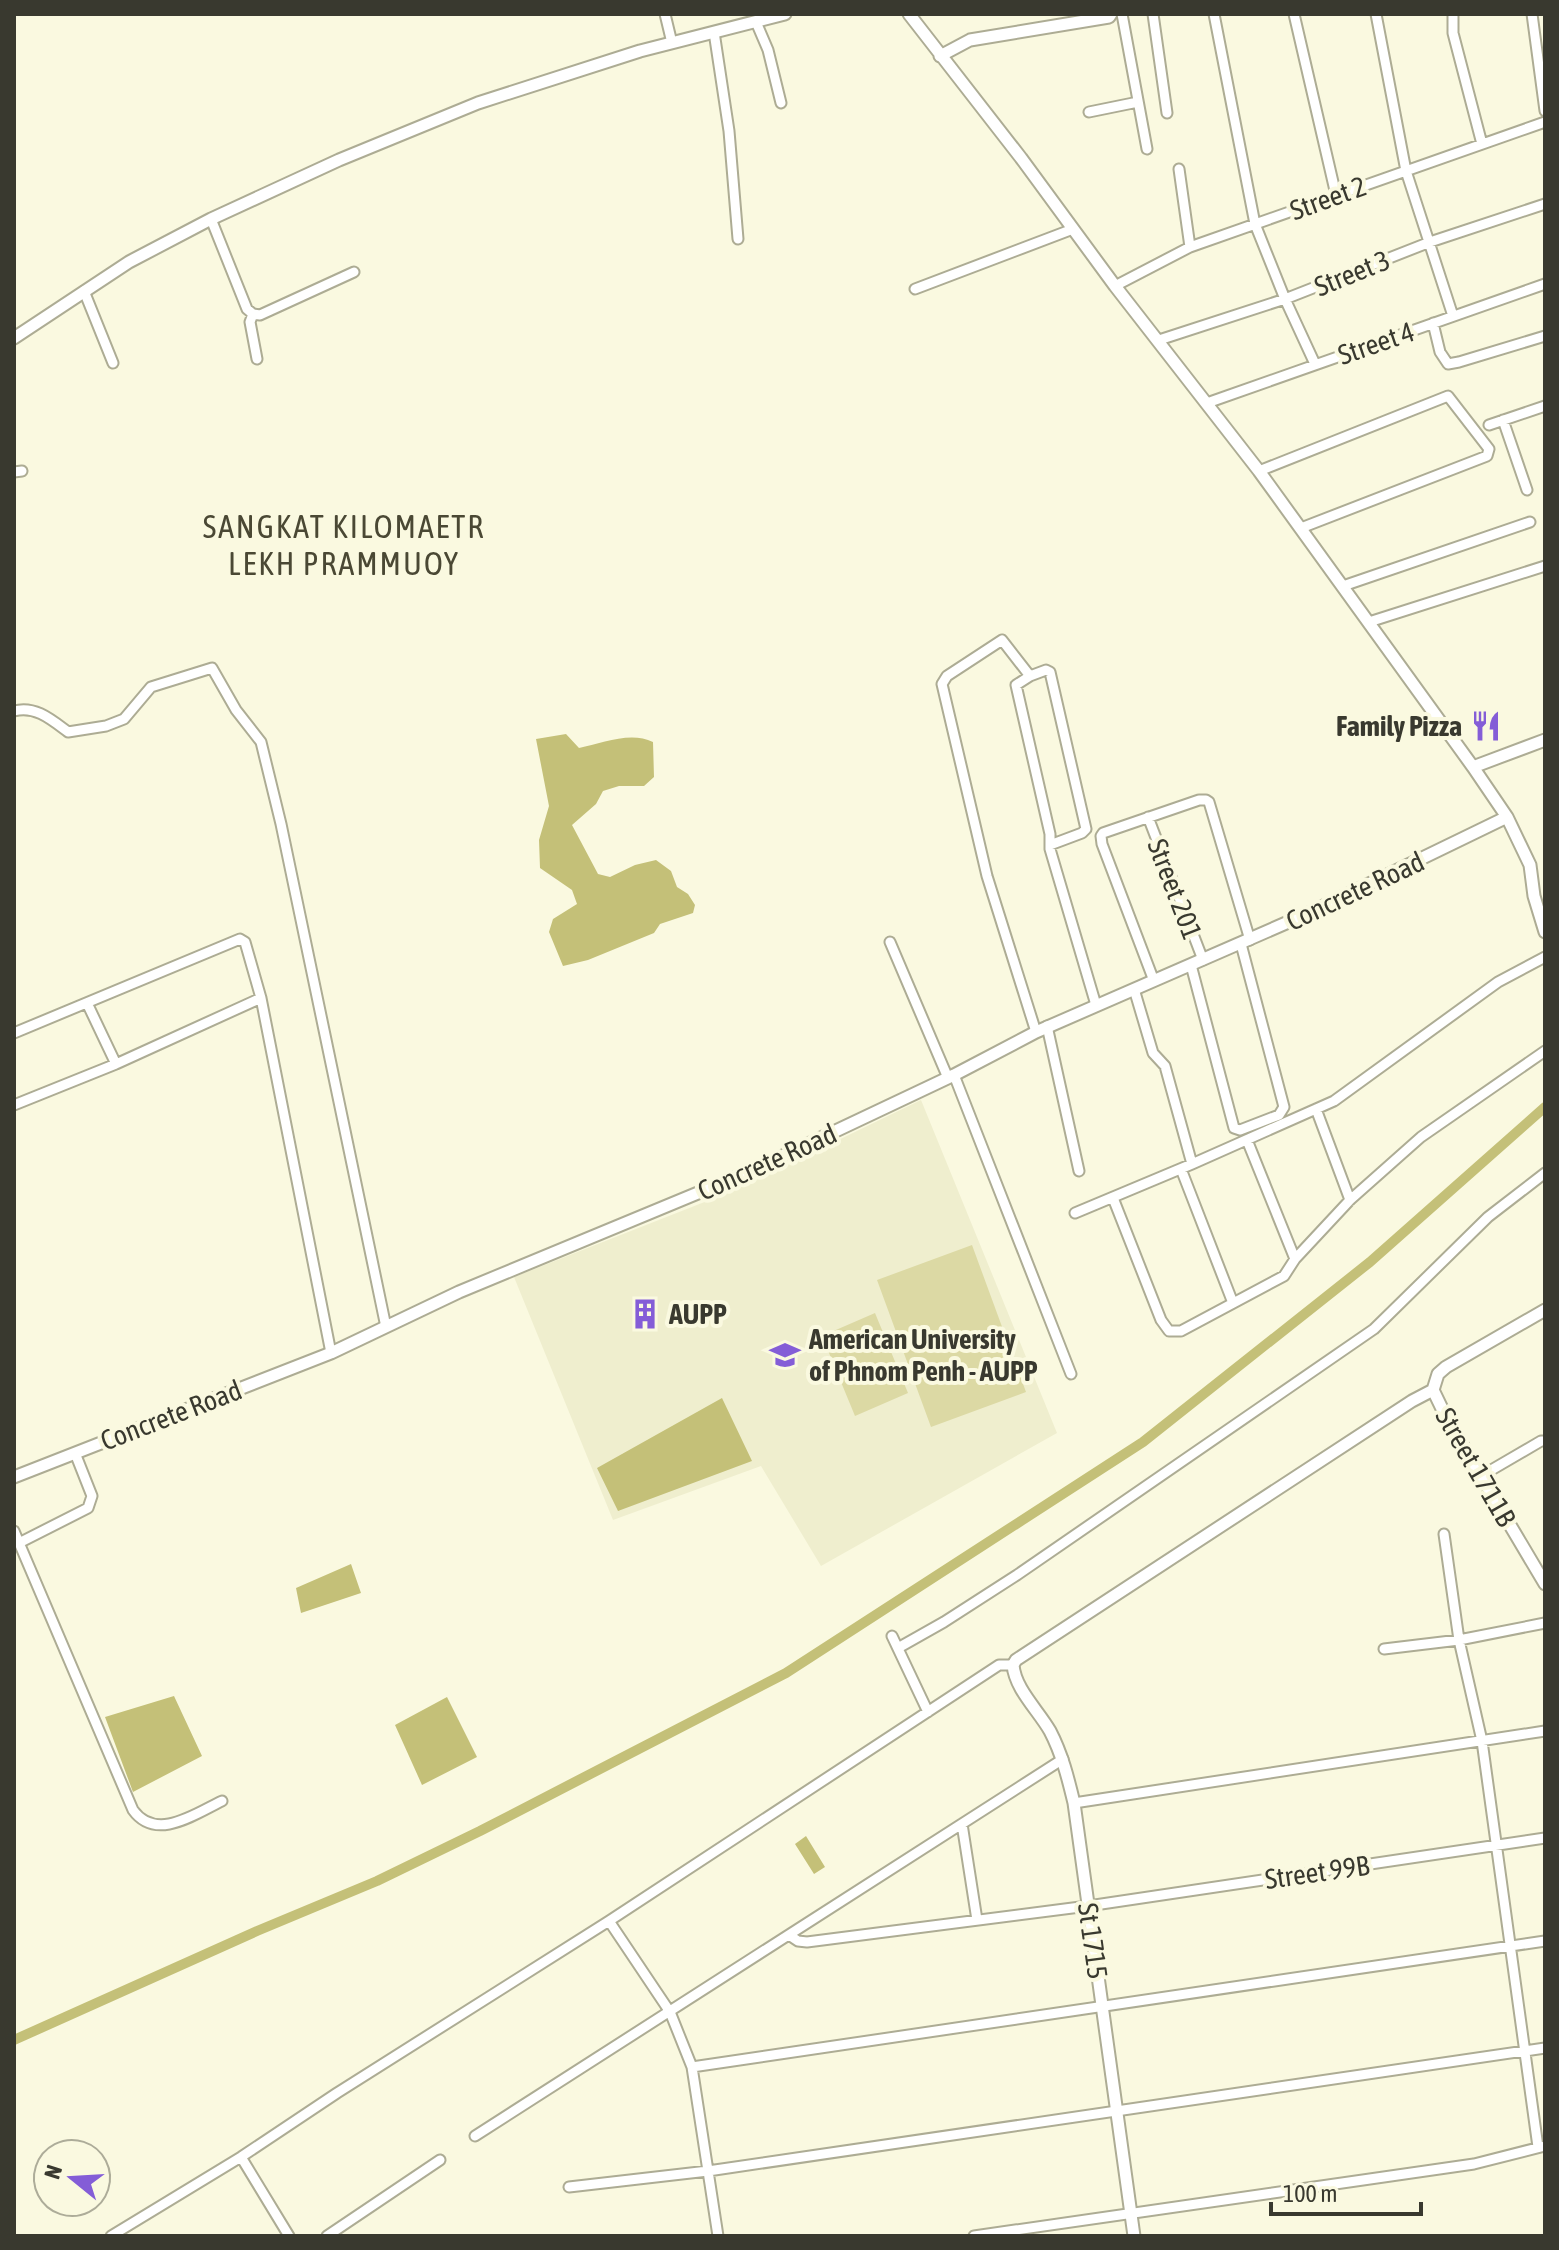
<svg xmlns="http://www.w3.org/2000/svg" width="1559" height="2250" font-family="'Asap Condensed',sans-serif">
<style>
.built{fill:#efeece}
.green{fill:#dcd9a4}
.water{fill:#c4c078}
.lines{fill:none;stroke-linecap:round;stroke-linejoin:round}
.canal{stroke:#c4c078;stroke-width:10}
.minor-casing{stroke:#adac94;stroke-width:13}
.tertiary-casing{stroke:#adac94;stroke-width:15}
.minor{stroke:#fff;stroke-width:9}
.tertiary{stroke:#fff;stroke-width:11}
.labels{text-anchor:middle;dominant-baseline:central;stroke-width:8;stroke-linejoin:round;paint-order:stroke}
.street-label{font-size:28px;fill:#39392f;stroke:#faf9e0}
.poi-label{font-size:28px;font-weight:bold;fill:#39392f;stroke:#faf9e0;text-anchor:start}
.quarter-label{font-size:32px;letter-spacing:2px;fill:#4a4834;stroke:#faf9e0}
</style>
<rect width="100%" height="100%" fill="#faf9e0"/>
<path class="built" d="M921,1100L1057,1433L821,1566L761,1466L613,1520L514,1277L735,1190Z"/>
<path class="green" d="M972,1245L1026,1392L931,1427L877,1280Z
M875,1313L908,1393L855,1416L822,1336Z"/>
<path class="water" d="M566,734L579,748C602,743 631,731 653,742L654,777L644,786H619L603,791L596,804L572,825L598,874L610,877L635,865L656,860L671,871L677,887L688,894L695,905L693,913L660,924L654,933L588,960L563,966L549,932L553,919L577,904L572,890L540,868L539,840L549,806L536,739Z
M722,1398L752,1461L618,1511L597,1468Z
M351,1564L361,1593L301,1613L296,1588Z
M174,1696L202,1756L133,1792L105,1717Z
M447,1697L477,1757L422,1785L395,1725Z
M806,1836L825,1867L814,1874L795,1844Z"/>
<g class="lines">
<path class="canal" d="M14,2040L257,1931L377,1881L480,1831L786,1673L1143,1442L1370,1262L1545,1107"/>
<g class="minor-casing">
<path id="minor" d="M665,14L672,43
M1122,14L1147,149
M1153,14L1167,113
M1214,14L1255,224L1285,299L1315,364
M1294,14L1336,195
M1376,14L1406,171L1453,316
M1453,14V33L1482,144
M1532,14L1545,111
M756,22L768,50L781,103
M714,32L729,131L738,239
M1089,112L1138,102
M1179,169L1190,247
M211,219L247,309L253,314L260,315L354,272
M1115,286L1190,247L1545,122
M915,289L1073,229
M84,291L113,363
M253,314L250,322L257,359
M1433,323L1440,352L1448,364L1459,362L1545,336
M1159,340L1285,299L1430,242L1545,204
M1207,403L1545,284
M1503,420L1527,490
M1489,425L1545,406
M1259,471L1448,396L1489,449L1487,456L1301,528
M14,472L22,471
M1343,586L1530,522
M1369,622L1545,566
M1030,676L1002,640L947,676L942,684L987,876L1036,1032
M14,711C35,705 52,720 68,732L106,726L124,719L151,687L212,668L236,710L261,742L281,824L386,1327
M1148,817L1203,960
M1050,845L1082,833L1086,829L1050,672L1046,670L1030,676L1016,685L1050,834V849L1096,1005
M890,942L948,1078
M1191,965L1234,1128L1240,1130L1279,1115L1284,1107L1241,944
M1154,981L1102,844L1101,836L1103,833L1199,800H1206L1209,802L1250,940
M1134,989L1153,1053L1165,1066L1192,1164
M87,1003L116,1064
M1047,1026L1079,1171
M14,1033L240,939L245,942L261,998L331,1353
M954,1075L1071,1374
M14,1105L116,1064L261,998
M1316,1109L1350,1200
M1247,1140L1295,1259
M1181,1169L1233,1303
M1113,1198L1161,1320L1169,1331H1181L1284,1276L1295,1259L1350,1200L1421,1137L1545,1051
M1075,1213L1192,1164L1334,1101L1498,982L1545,957
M1481,1476L1541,1441H1545
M14,1531L133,1810C156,1842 195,1814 222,1801
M1444,1534L1459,1640L1482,1741L1538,2147
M19,1543L88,1508L92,1496L75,1453
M892,1636L928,1712
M898,1648L944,1622L1017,1575L1374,1329L1488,1217L1545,1173
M1384,1649L1459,1640L1545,1623
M1074,1803L1545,1731
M962,1824L977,1920
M609,1921L670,2012L692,2067L718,2236
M789,1935L798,1941L807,1942L1088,1906L1545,1838
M692,2067L1545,1941
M475,2136L1063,1759
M241,2157L289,2236
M569,2187L708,2171L1545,2048
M111,2236L241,2157L337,2093L609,1921L999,1665H1013
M327,2236L440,2160
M974,2236L1474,2164L1545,2146"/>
</g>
<g class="tertiary-casing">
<path id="tertiary" d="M909,14L1021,158L1115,286L1259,471L1473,767L1507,817L1530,865L1534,896L1545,932
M940,56L970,40L1109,17L1111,14
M14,338L129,262L211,219L339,160L478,103L640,51L785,14
M1473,767L1545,740
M1433,1390L1447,1419L1545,1584
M14,1477L331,1353L459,1292L751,1171L954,1075L1036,1032L1309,913L1507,817
M1134,2236L1074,1803C1068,1778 1062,1754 1050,1731C1038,1710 1015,1689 1013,1665L1016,1660L1412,1401L1433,1390L1438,1374L1446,1367L1545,1310"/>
</g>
<use href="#minor" class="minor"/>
<use href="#tertiary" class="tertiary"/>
</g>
<defs>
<g id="restaurant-bare" transform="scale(2.4)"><path d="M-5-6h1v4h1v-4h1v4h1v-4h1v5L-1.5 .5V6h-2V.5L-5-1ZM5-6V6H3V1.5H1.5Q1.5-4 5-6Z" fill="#845dd7" stroke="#faf9e0" stroke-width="2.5" paint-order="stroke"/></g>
<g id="building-bare" transform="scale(2.4)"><path d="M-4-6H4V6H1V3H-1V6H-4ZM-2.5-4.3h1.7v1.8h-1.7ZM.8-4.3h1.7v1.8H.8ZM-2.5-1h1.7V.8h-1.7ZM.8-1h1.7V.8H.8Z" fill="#845dd7" stroke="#faf9e0" stroke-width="2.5" paint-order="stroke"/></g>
<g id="university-bare" transform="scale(2.4)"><path d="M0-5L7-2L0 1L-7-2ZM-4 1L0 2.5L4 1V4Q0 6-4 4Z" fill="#845dd7" stroke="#faf9e0" stroke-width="2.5" paint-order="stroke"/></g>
</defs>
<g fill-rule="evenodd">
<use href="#restaurant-bare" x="1486" y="726"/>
<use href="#building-bare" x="645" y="1314"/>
<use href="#university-bare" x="785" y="1355"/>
</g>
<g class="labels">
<g class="street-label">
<text transform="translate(1328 198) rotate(-20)">Street 2</text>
<text transform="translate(1352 273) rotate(-22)">Street 3</text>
<text transform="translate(1376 343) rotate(-19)">Street 4</text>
<text transform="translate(1175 889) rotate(69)">Street 201</text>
<text transform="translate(1355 891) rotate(-25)">Concrete Road</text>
<text transform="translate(767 1162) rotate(-24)">Concrete Road</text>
<text transform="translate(171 1415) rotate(-21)">Concrete Road</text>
<text transform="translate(1476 1467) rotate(60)">Street 1711B</text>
<text transform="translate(1317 1872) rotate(-8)">Street 99B</text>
<text transform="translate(1093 1941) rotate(82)">St 1715</text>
</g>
<g class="poi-label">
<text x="1462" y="726" text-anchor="end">Family Pizza</text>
<text x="669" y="1314">AUPP</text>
<text x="809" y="1339">American University<tspan x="809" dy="32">of Phnom Penh - AUPP</tspan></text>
</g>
<g class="quarter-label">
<text x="344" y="526">SANGKAT KILOMAETR<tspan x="344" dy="37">LEKH PRAMMUOY</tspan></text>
</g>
</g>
<rect width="1559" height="2250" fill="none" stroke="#39392f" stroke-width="32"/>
<g transform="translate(72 2178) rotate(288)"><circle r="38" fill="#faf9e0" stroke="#adac99" stroke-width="2"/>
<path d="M0-6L14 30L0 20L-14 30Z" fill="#845dd7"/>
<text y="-12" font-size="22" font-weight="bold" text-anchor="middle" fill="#39392f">N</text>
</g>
<path d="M1271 2202v12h150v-12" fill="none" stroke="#39392f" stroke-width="4"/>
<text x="1283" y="2202" font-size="24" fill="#39392f" stroke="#faf9e0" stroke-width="6" paint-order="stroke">100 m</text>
</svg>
